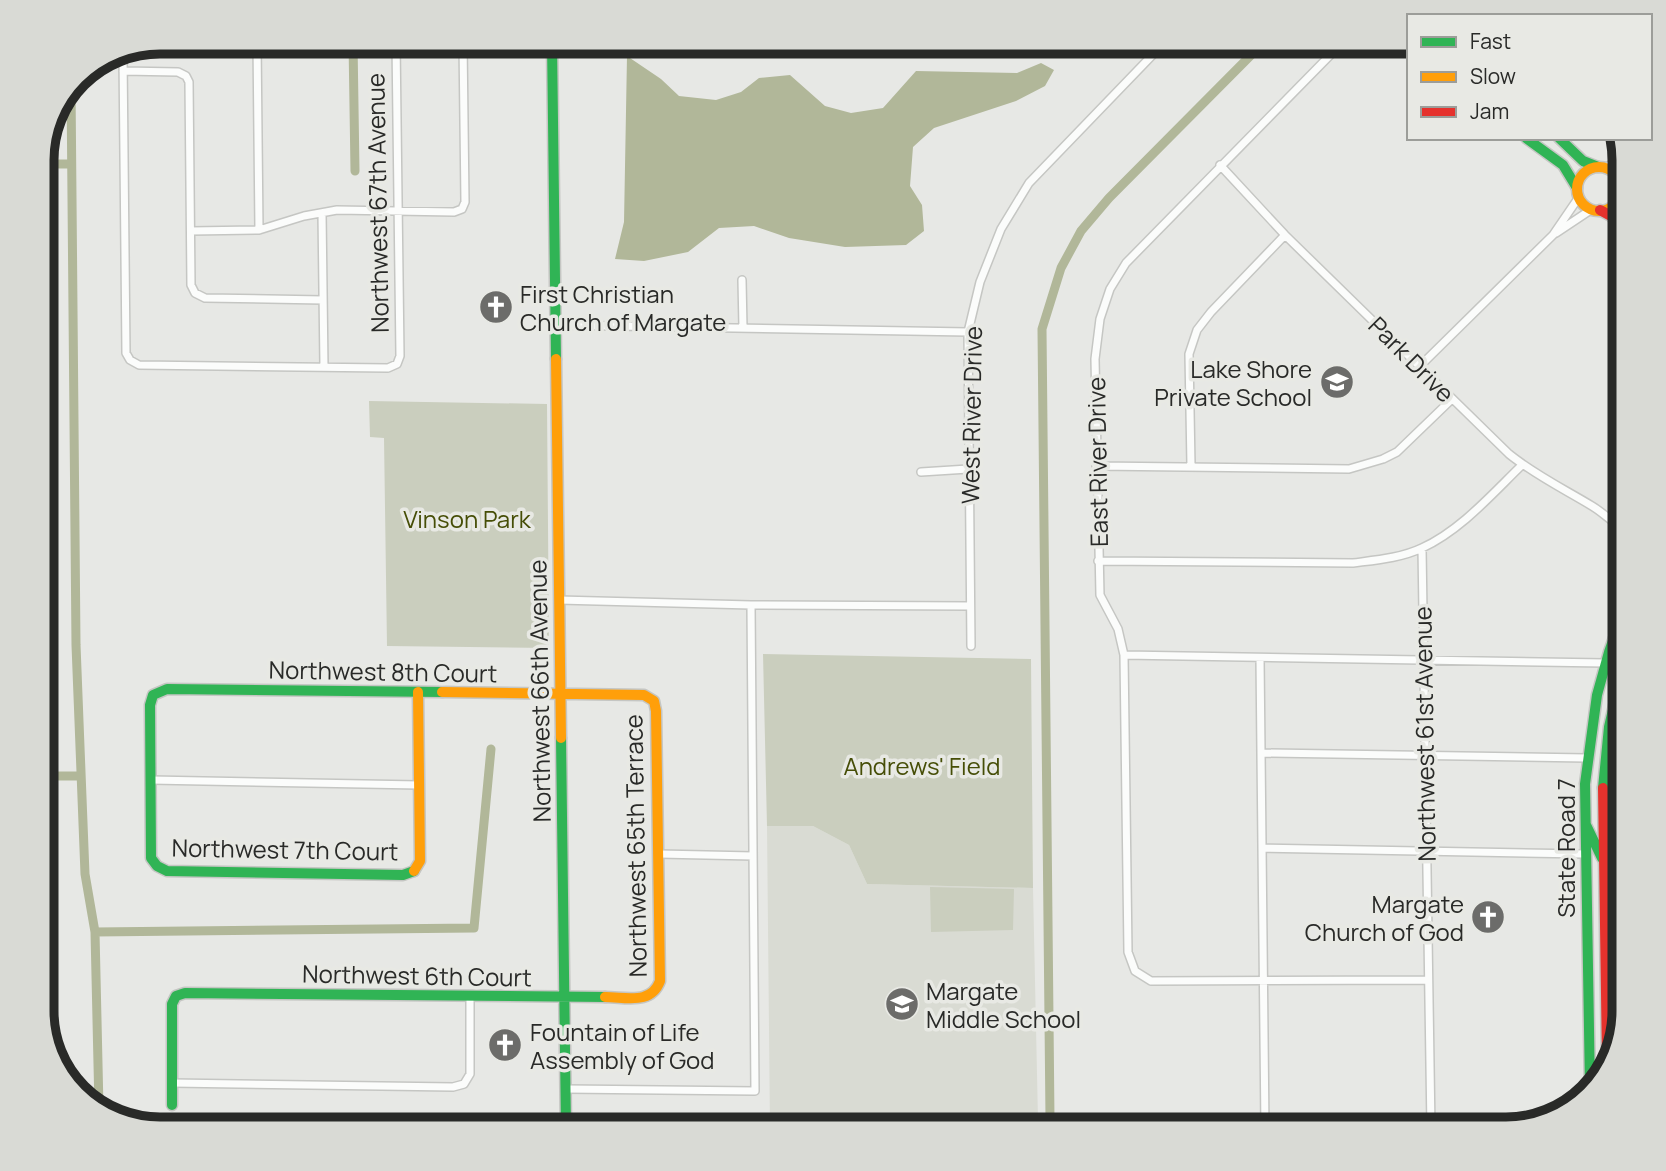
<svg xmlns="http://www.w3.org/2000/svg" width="1666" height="1171" font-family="Manrope,sans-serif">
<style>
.built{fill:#d9dbd3}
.green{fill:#cacebe}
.water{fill:#b1b799}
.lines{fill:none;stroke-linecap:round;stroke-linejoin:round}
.canal{stroke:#b1b799;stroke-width:9}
.street-casing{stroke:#c5c6c3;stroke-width:10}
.fast-casing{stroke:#c5c6c3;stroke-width:13}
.slow-casing{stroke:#c5c6c3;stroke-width:13}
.jam-casing{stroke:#c5c6c3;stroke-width:13}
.street{stroke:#fbfcfb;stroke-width:7}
.fast{stroke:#30b455;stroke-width:10}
.slow{stroke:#ff9f0a;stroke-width:10}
.jam{stroke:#e5322d;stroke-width:10}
.labels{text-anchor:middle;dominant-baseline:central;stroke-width:7;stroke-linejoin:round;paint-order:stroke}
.street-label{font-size:24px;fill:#292a28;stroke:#e8e9e4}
.poi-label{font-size:24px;fill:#292a28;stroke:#e8e9e4;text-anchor:start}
.park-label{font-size:24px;fill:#464e07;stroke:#e8e9e4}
.rim{fill:none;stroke:#292a28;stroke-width:9}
</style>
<rect width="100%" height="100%" fill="#e7e8e5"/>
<path class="built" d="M1621,736H1624V1011L1617,1032L1612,812L1616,742Z
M767,826H813L849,845L867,884L1033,888L1038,1120L918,1124L878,1129H770Z"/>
<path class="green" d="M369,401L547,404L549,648L387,646L384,438L370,437Z
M763,654L1031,659L1033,888L867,884L849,845L813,826H767Z
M930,887L1014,889L1013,930L931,932Z"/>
<path class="water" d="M627,56L661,79L679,96L716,100L741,92L759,78L790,75L825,106L851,113L883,108L916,71L1017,73L1041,63L1054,70L1045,86L1016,101L934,128L913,147L910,186L922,205L924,231L906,245L845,247L789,238L754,226L719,228L688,252L644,261L615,259L624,222Z"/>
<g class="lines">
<path class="canal" d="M353,42L355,171
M71,86L76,645L85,874L95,932L99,1108
M42,164H71
M42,776H81
M95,932L474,928L491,749
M1050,1119L1042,329L1061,268L1081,231L1109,198L1264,42"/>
<g class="street-casing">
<path id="street" d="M257,42L259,230
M1149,42L1157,49
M1343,42L1126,263L1110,289L1100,319L1095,359L1100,595L1118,629L1124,655L1128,952L1135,971L1151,981L1427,980
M849,44V42
M123,56L126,353L130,360L139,365L388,368L397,364L400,356L396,42
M123,71L178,72L186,76L189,82L191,285L195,293L205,298L323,300
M1220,165L1285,235L1509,454C1535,475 1564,489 1592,506C1604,513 1612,523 1624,528
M1605,168L1623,157
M1620,182L1624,174
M322,213L324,367
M191,231L259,230L304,216L337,210L454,212L462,209L465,202L463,42
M1556,233L1592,209
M742,280L743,328
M556,325L968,332
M1420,366L1553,235L1579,197
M1096,466L1349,469L1383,459L1397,452L1452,399
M1191,466L1189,354L1197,330L1211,312L1285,235
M921,472L968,469
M1422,548L1431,1129
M1098,561L1353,563C1376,560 1401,558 1422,548C1461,530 1492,494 1522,465
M559,600L751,605L970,606
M971,646L968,332L980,282L1001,229L1029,183L1165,42
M1124,655L1605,663
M1260,658L1265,1129
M1609,727H1624
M1262,753L1587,758
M151,780L419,785
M1263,848L1584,854
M659,854L753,856
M172,1083L453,1087L464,1084L470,1074V997
M566,1089L755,1091L751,605"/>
</g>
<g class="fast-casing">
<path id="fast" d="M552,42L556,359
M1526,138L1563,165L1577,188
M1559,138L1583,161L1598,167
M561,738L566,1129
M1603,788L1609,727L1624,663
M1586,825L1602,858
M414,871L403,875L167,871L157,866L151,858L150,705L153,695L167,689L442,692
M1590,1090L1585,784L1597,695L1609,652L1624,610
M172,1105V1004L176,996L185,993L605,997"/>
</g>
<g class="slow-casing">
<path id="slow" d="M1577 189a22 22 0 1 1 44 0a22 22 0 1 1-44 0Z
M556,359L561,738
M442,692L644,695L654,701L656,711L660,981C651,1005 627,997 605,997
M414,871L420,861L418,692"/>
</g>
<g class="jam-casing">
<path id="jam" d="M1600,210L1611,216L1624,230
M1603,788L1607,1061"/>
</g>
<use href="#street" class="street"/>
<use href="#fast" class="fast"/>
<use href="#slow" class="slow"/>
<use href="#jam" class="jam"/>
</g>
<defs>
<g id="church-disc" transform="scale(1.75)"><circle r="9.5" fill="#6c6c6a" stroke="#e8e9e4"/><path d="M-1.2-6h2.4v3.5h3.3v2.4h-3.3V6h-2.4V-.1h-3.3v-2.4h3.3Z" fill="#fff"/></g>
<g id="school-disc" transform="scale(1.75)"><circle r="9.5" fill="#6c6c6a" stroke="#e8e9e4"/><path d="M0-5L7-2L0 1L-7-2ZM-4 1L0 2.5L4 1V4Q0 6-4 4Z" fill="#fff"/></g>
</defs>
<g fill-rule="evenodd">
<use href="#church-disc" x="496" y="307"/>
<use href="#school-disc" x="1337" y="382"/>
<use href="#church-disc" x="1488" y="917"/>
<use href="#school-disc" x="902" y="1004"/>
<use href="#church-disc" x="505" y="1045"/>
</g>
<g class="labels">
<g class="street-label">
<text transform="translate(377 203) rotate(-91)">Northwest 67th Avenue</text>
<text transform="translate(1412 359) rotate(45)">Park Drive</text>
<text transform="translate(971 415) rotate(-89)">West River Drive</text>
<text transform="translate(1097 462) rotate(-91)">East River Drive</text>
<text transform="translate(383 671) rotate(1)">Northwest 8th Court</text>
<text transform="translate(539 691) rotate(-91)">Northwest 66th Avenue</text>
<text transform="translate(1424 734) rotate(-91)">Northwest 61st Avenue</text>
<text transform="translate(635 846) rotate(-91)">Northwest 65th Terrace</text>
<text transform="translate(1565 848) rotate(-90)">State Road 7</text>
<text transform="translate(285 849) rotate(1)">Northwest 7th Court</text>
<text transform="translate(417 975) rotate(1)">Northwest 6th Court</text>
</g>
<g class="poi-label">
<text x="520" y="293">First Christian<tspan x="520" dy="28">Church of Margate</tspan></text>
<text x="1312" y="368" text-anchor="end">Lake Shore<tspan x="1312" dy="28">Private School</tspan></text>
<text x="1464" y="903" text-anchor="end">Margate<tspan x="1464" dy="28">Church of God</tspan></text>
<text x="926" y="990">Margate<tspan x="926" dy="28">Middle School</tspan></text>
<text x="530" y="1031">Fountain of Life<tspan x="530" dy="28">Assembly of God</tspan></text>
</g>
<g class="park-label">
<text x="467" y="518">Vinson Park</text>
<text x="922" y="765">Andrews' Field</text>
</g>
</g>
<path d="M0 0H1666V1171H0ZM160 54H1506A106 106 0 0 1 1612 160V1011A106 106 0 0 1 1506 1117H160A106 106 0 0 1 54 1011V160A106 106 0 0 1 160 54Z" fill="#d9dad5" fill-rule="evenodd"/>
<path class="rim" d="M160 54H1506A106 106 0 0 1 1612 160V1011A106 106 0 0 1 1506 1117H160A106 106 0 0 1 54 1011V160A106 106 0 0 1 160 54Z"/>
<rect x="1407" y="14" width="245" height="126" fill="#e8e9e4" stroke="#9c9d99" stroke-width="2"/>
<rect x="1421" y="37" width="35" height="10" fill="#30b455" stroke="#9c9d99" stroke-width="2"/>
<text x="1470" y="49" font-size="21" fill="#292a28">Fast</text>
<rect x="1421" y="72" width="35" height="10" fill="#ff9f0a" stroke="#9c9d99" stroke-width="2"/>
<text x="1470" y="84" font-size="21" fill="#292a28">Slow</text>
<rect x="1421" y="107" width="35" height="10" fill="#e5322d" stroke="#9c9d99" stroke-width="2"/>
<text x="1470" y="119" font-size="21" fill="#292a28">Jam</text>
</svg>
